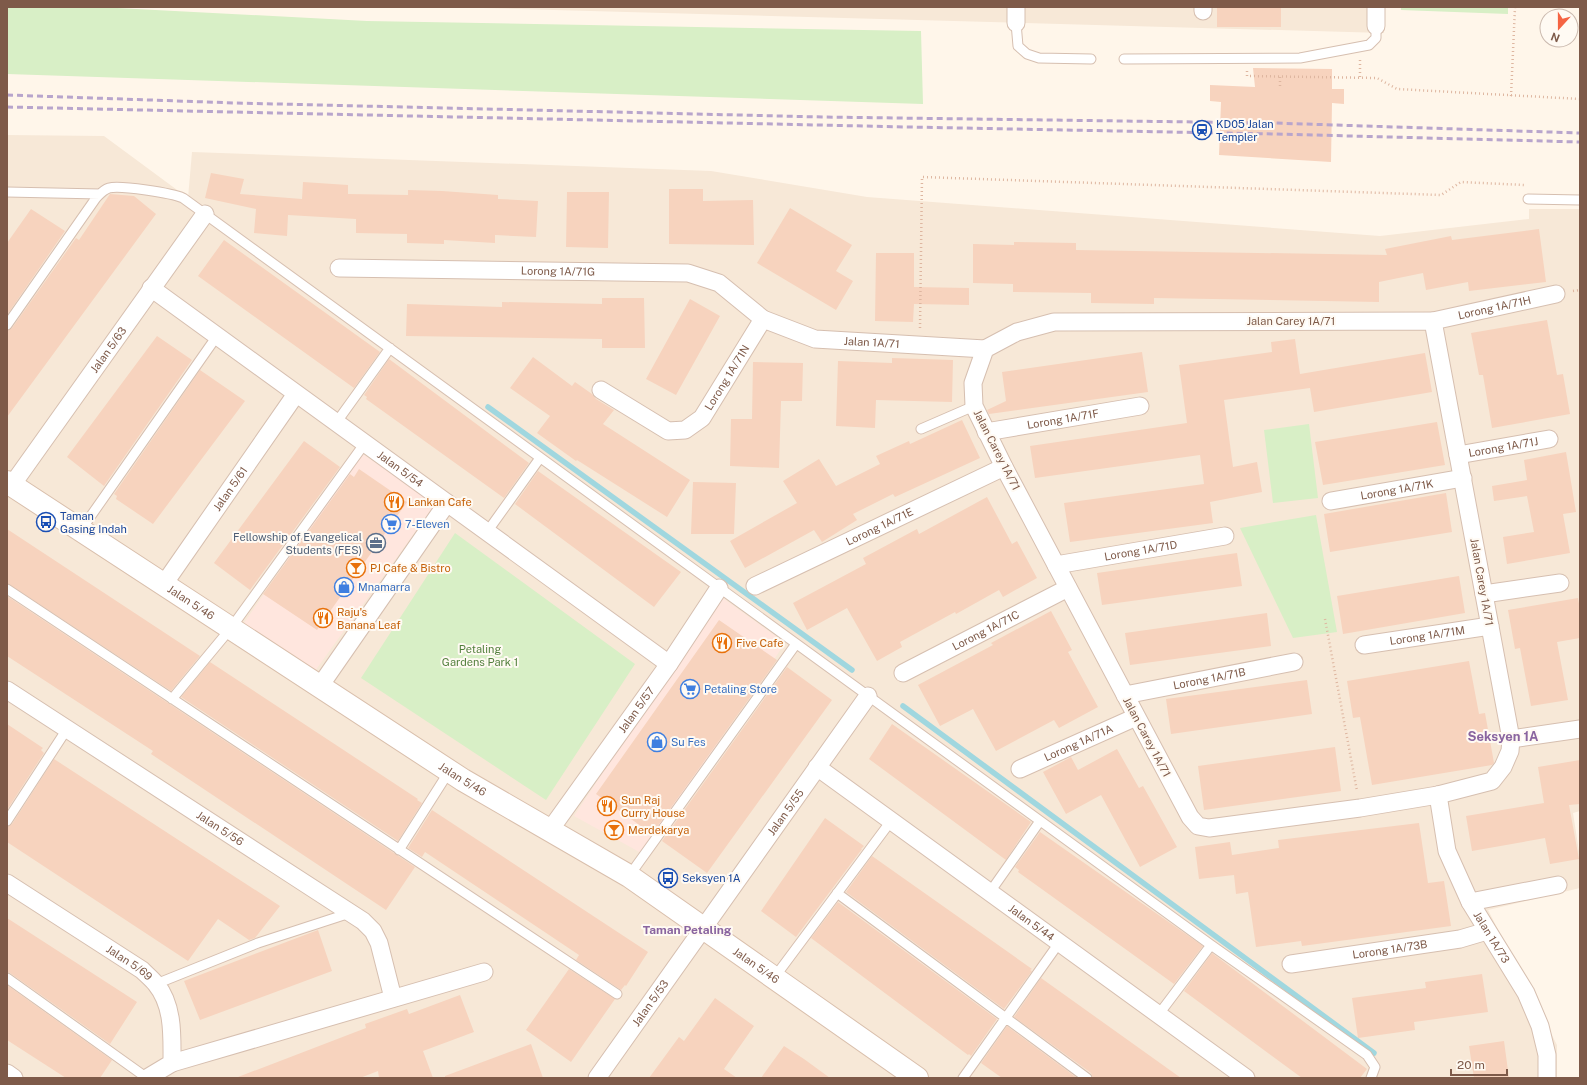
<svg xmlns="http://www.w3.org/2000/svg" width="1587" height="1085" font-family="'Public Sans',sans-serif">
<style>
.residential{fill:#f7e8d7}
.commercial{fill:#ffe6de}
.green{fill:#d8efc6}
.lines{fill:none;stroke-linecap:round;stroke-linejoin:round}
.stream{stroke:#a0d7df;stroke-width:5.5}
.building{fill:#f7d3be}
.lane-casing{stroke:#d6bfb0;stroke-width:11}
.street-casing{stroke:#d6bfb0;stroke-width:19}
.secondary-casing{stroke:#d9bfac;stroke-width:24}
.path{stroke:#deb6a0;stroke-width:2.5;stroke-dasharray:1 3;stroke-linecap:butt}
.lane{stroke:#fff;stroke-width:9}
.street{stroke:#fff;stroke-width:17}
.secondary{stroke:#fff;stroke-width:22}
.rail{stroke:#b8a5cc;stroke-width:3;stroke-dasharray:6 4;stroke-linecap:butt}
.labels{text-anchor:middle;dominant-baseline:central;stroke-width:4;stroke-linejoin:round;paint-order:stroke}
.transit-label{font-size:11px;fill:#164399;stroke:#fffaf3;text-anchor:start}
.street-label{font-size:11px;fill:#7e5a49;stroke:#fffaf3}
.food-label{font-size:11px;fill:#c56008;stroke:#fffaf3;text-anchor:start}
.shop-label{font-size:11px;fill:#366cbe;stroke:#fffaf3;text-anchor:start}
.service-label{font-size:11px;fill:#4e5e75;stroke:#fffaf3;text-anchor:end}
.park-label{font-size:11px;fill:#527f3c;stroke:#fffaf3}
.neighbourhood-label{font-size:12px;font-weight:bold;fill:#8a65a0;stroke:#fffaf3}
.quarter-label{font-size:13px;font-weight:bold;fill:#8a65a0;stroke:#fffaf3}
</style>
<rect width="100%" height="100%" fill="#fff6ea"/>
<path class="residential" d="M446,7H1383L1384,33Z
M7,135L104,136L188,198L192,152L711,171L867,197L1380,236L1529,219V209H1580V811L1573,813L1580,858V888L1488,910L1557,1045V1078H7Z"/>
<path class="commercial" d="M361,453L436,503L315,671L244,623Z
M720,596L785,643L643,854L574,816Z"/>
<path class="green" d="M7,7H98L367,21L921,31L923,104L7,74Z
M1401,7H1508V14L1401,10Z
M1309,424L1318,498L1273,503L1264,430Z
M1316,515L1337,632L1293,638L1240,528Z
M455,533L635,664L546,800L361,678Z"/>
<g class="lines">
<path class="stream" d="M488,407L852,670
M903,706L1374,1053"/>
</g>
<path class="building" d="M1217,7H1281V27H1217Z
M1253,68L1332,69V89H1344V104L1332,103L1331,162L1219,155L1221,102L1210,101V85L1255,87Z
M211,173L244,179L240,194L302,199L303,182L348,185V194L408,195V190L442,191L498,195V199L538,201L536,237L495,235V243L444,240V244L407,243V234L356,233V219L288,215L287,236L254,233L256,209L205,198Z
M669,189H703V201L753,200L754,245L669,244Z
M567,192H609L608,248L566,247Z
M110,194L134,196L156,214L7,417V331L12,328L76,238L79,240Z
M790,208L852,245L836,271L853,281L836,310L757,263Z
M31,209L65,231L7,315V243Z
M1539,229L1546,282L1469,291L1468,282L1426,290L1423,273L1379,282V302L1154,298V304L1091,303V293L1013,292V284L973,283V244L1014,245V242L1076,243V250L1387,255L1385,249L1451,236L1452,240Z
M224,240L380,352L354,388L198,276Z
M876,253H914V287L969,288V305L914,304L913,322L875,321Z
M602,298H644L645,348H602V339L406,336L407,304L502,307V302L602,304Z
M690,299L720,316L676,395L646,379Z
M1547,320L1557,375L1563,374L1570,414L1492,428L1483,375H1479L1471,333Z
M157,336L192,360L104,486L67,457Z
M1295,339L1300,374L1425,353L1432,392L1314,412L1310,388L1224,400L1233,467L1257,462L1262,492L1210,502L1213,523L1070,542L1064,503L1204,484L1200,455L1035,478L1030,446L1187,423L1179,365L1272,352L1271,342Z
M1142,352L1148,392L989,414L987,410L1006,401L1002,372Z
M533,357L572,386L575,382L592,394L596,399L614,410L603,424L690,480L667,517L577,460L576,461L537,433L550,416L510,388Z
M892,358L953,360L952,402L876,400L875,428L836,426L838,361L892,363Z
M389,359L529,463L504,498L366,399L367,397L364,395Z
M753,362L803,363L802,401H781L779,468L730,466L731,419H752Z
M200,370L245,401L153,524L116,499L117,496L114,494Z
M962,420L980,458L895,497L893,494L853,514L857,520L822,542L814,530L745,568L730,541L797,503L783,481L819,459L836,486L880,464L876,456L909,441L910,444Z
M1437,422L1445,465L1323,485L1315,442Z
M304,441L340,467L250,590L214,563Z
M1566,452L1576,512L1563,514L1570,553L1507,564L1503,537L1534,532L1527,496L1494,501L1492,486L1527,480L1524,460Z
M359,469L407,502L317,630L263,594L350,474L354,477Z
M538,471L681,572L654,607L515,504Z
M693,482L736,483L734,534H691Z
M1446,493L1452,532L1330,552L1324,514Z
M987,497L1012,544L1017,541L1037,578L1003,597L999,590L956,614L955,612L900,642L902,647L877,661L847,608L807,630L793,603L866,564L863,558L917,529L919,534Z
M7,529L200,656L171,691L7,583Z
M1237,553L1242,586L1102,605L1097,573Z
M1459,576L1465,613L1343,634L1337,596Z
M7,596L415,867L386,910L151,754L153,751L7,656Z
M1578,598L1580,609V638L1557,642L1568,700L1531,706L1520,648L1515,649L1508,610Z
M1051,611L1072,650L1068,652L1098,707L1059,728L1054,720L996,751L973,709L940,726L918,685L993,645L991,643Z
M1267,613L1271,646L1130,665L1125,633Z
M719,620L777,660L652,834L596,794Z
M1469,661L1479,714L1485,713L1494,763L1492,765L1372,785L1360,717L1353,718L1347,681Z
M210,662L418,799L417,800L422,803L398,841L181,697Z
M787,667L832,700L707,873L662,841Z
M1307,680L1312,714L1171,734L1166,699Z
M7,724L43,748L41,750L44,753L7,810Z
M892,724L1031,822L1006,860L869,759Z
M1335,747L1341,791L1204,810L1198,766Z
M1117,749L1139,788L1143,786L1177,847L1140,867L1101,795L1066,814L1043,772L1071,757L1078,770Z
M54,759L280,906L255,938L249,940L218,919L188,961L7,842V827L12,824Z
M1580,760V804L1569,805L1579,859L1550,864L1545,838L1472,851L1466,816L1544,803L1538,767Z
M432,810L648,952L626,986L625,985L621,990L576,960L579,955L425,852L422,857L408,848Z
M825,818L864,846L861,849H862L796,937L761,911Z
M1419,823L1428,883L1444,881L1451,926L1302,946L1301,941L1256,947L1248,892L1236,894L1234,875L1199,879L1195,847L1230,842L1232,855L1279,848L1278,840Z
M1040,832L1203,946L1174,984L1018,872L1019,870L1015,867Z
M872,856L1032,969L1030,970L1032,971L1004,1009L846,892Z
M838,902L997,1019L971,1056L969,1054L968,1055L811,938Z
M7,918L137,1002L110,1044L10,973L7,972Z
M318,930L332,971L200,1020L184,981Z
M1212,953L1367,1069L1360,1078H1302L1184,991Z
M569,969L615,999L571,1062L526,1030Z
M1482,974L1488,1012L1414,1022L1415,1030L1358,1038L1352,998L1426,988L1425,982Z
M1041,978L1181,1078H1093L1091,1073L1014,1017Z
M7,985L112,1060L100,1078H66L7,1040Z
M460,995L474,1032L423,1051L433,1078H379L378,1071L360,1078H238V1077L366,1028L365,1024L407,1009L409,1014Z
M715,998L754,1026L724,1069L737,1078H649L679,1037L684,1041Z
M1007,1026L1077,1078H1002L981,1063Z
M1504,1041L1509,1078H1474L1469,1046Z
M531,1044L543,1078H445V1076Z
M784,1046L804,1059L830,1078H761Z"/>
<g class="lines">
<g class="lane-casing">
<path id="lane" d="M1016,23L1018,46L1027,54L1039,58L1091,59
M1124,59L1300,58L1369,45L1376,38V26
M7,192L100,194
M1528,199L1580,200
M7,325L96,198C100,194 103,190 109,188C120,185 172,193 183,198L1211,945L1367,1055L1375,1067L1371,1078
M336,423L390,348
M921,429L974,406
M81,530L217,336
M487,532L540,458
M7,589L617,994
M172,699L231,628L365,443
M7,821L67,729
M399,850L450,770
M629,876L796,644
M990,892L1040,821
M837,893L1087,1078
M7,978L147,1078
M774,978L891,821
M156,984L258,943L350,913
M1159,1014L1211,945
M963,1078L1059,943"/>
</g>
<g class="street-casing">
<g id="street">
<path d="M1203,7V11"/>
<path d="M1376,7V26"/>
<path d="M1016,23V7"/>
<path id="s1" d="M339,268L688,273L719,283L763,319L815,339L985,349"/>
<path id="s2" d="M151,288L669,664"/>
<path d="M1433,321L1511,739L1510,751L1503,767L1492,781L1438,795L1360,808L1209,828L1198,826L1190,817L1004,467L974,406L973,383L985,349L1017,332L1054,322Z"/>
<path id="s3" d="M1433,321L1556,294"/>
<path id="s4" d="M601,390L668,431L685,430L702,418L763,319"/>
<path id="s5" d="M986,432L1140,406"/>
<path id="s6" d="M1458,455L1549,439"/>
<path id="s7" d="M12,485L205,214"/>
<path id="s8" d="M1331,501L1463,478"/>
<path id="s9" d="M1056,565L1225,536"/>
<path id="s10" d="M164,584L296,394"/>
<path id="s11" d="M755,586L1004,467"/>
<path d="M1484,594L1560,583"/>
<path id="s12" d="M1364,645L1490,626"/>
<path id="s13" d="M903,673L1068,588"/>
<path d="M320,686L447,503"/>
<path id="s14" d="M7,690L363,921L373,931L379,943L393,998"/>
<path id="s15" d="M1125,695L1294,662"/>
<path d="M1511,739L1580,729"/>
<path id="s16" d="M817,767L1246,1078"/>
<path id="s17" d="M1020,769L1136,717"/>
<path id="s18" d="M1438,795L1447,851L1470,902L1526,993L1540,1026L1547,1055V1078"/>
<path id="s19" d="M550,830L669,664L719,588"/>
<path id="s20" d="M7,883L142,970C147,975 152,979 156,984C174,1006 172,1037 172,1063L147,1078"/>
<path d="M1470,902L1558,885"/>
<path id="s21" d="M1291,964L1460,939L1487,931"/>
<path d="M172,1063L484,972"/>
<path d="M7,1073L14,1078"/>
<path id="s22" d="M597,1078L868,696"/>
</g>
</g>
<g class="secondary-casing">
<g id="secondary">
<path id="s23" d="M7,482L463,780L629,876L917,1078"/>
</g>
</g>
<path class="path" d="M1360,60V78
M1247,71V76L1377,78L1397,89L1580,99
M1280,77V87
M1511,96L1515,7
M1573,291L1580,290
M920,328L922,177L1441,195L1461,182L1525,185
M1325,619L1357,791"/>
<use href="#lane" class="lane"/>
<use href="#street" class="street"/>
<use href="#secondary" class="secondary"/>
<path class="rail" d="M7,95L236,103L822,117L1273,123L1580,133
M7,107L908,127L1275,134L1580,142"/>
</g>
<defs>
<g id="station-ring" transform="scale(1)"><circle r="9.5" fill="#fffaf3" stroke="#1a4fb4" stroke-width="1.5"/><path d="M-3-6H3Q5-6 5-4V2Q5 4 3 4L4.5 6H3L1.5 4h-3L-3 6H-4.5L-3 4Q-5 4-5 2V-4Q-5-6-3-6ZM-3.5-4v3h7v-3ZM-3.5 1v1.5H-2V1ZM2 1v1.5H3.5V1Z" fill="#1a4fb4"/></g>
<g id="restaurant-ring" transform="scale(1)"><circle r="9.5" fill="#fffaf3" stroke="#e8710a" stroke-width="1.5"/><path d="M-5-6h1v4h1v-4h1v4h1v-4h1v5L-1.5 .5V6h-2V.5L-5-1ZM5-6V6H3V1.5H1.5Q1.5-4 5-6Z" fill="#e8710a"/></g>
<g id="bus-ring" transform="scale(1)"><circle r="9.5" fill="#fffaf3" stroke="#1a4fb4" stroke-width="1.5"/><path d="M-5-6H5V4H4V6H2V4H-2V6H-4V4H-5ZM-3.5-4V0h7V-4ZM-3.5 1.2v1.5H-2V1.2ZM2 1.2v1.5H3.5V1.2Z" fill="#1a4fb4"/></g>
<g id="supermarket-ring" transform="scale(1)"><circle r="9.5" fill="#fffaf3" stroke="#3f7fe0" stroke-width="1.5"/><path d="M-6-5.5h2.5l.6 2H6L4.5 2H-2.5L-4.4-4H-6ZM-1.5 3.2a1.3 1.3 0 1 0 .1 0ZM3 3.2a1.3 1.3 0 1 0 .1 0Z" fill="#3f7fe0"/></g>
<g id="office-ring" transform="scale(1)"><circle r="9.5" fill="#fffaf3" stroke="#5c6f8a" stroke-width="1.5"/><path d="M-6-3h4V-5.5h4V-3h4V5H-6ZM-1-4.5V-3h2v-1.5ZM-6 0V1H6V0Z" fill="#5c6f8a"/></g>
<g id="bar-ring" transform="scale(1)"><circle r="9.5" fill="#fffaf3" stroke="#e8710a" stroke-width="1.5"/><path d="M-6-5H6L.8 .8V4.5H3.5V6h-7V4.5H-.8V.8Z" fill="#e8710a"/></g>
<g id="shop-ring" transform="scale(1)"><circle r="9.5" fill="#fffaf3" stroke="#3f7fe0" stroke-width="1.5"/><path d="M-5-2.5h2.3a2.7 3.5 0 0 1 5.4 0H5L5.5 6h-11ZM-1.5-2.5h3a1.5 2.3 0 0 0-3 0Z" fill="#3f7fe0"/></g>
</defs>
<g fill-rule="evenodd">
<use href="#station-ring" x="1202" y="130"/>
<use href="#restaurant-ring" x="394" y="502"/>
<use href="#bus-ring" x="46" y="522"/>
<use href="#supermarket-ring" x="391" y="524"/>
<use href="#office-ring" x="376" y="543"/>
<use href="#bar-ring" x="356" y="568"/>
<use href="#shop-ring" x="344" y="587"/>
<use href="#restaurant-ring" x="323" y="618"/>
<use href="#restaurant-ring" x="722" y="643"/>
<use href="#supermarket-ring" x="690" y="689"/>
<use href="#shop-ring" x="657" y="742"/>
<use href="#restaurant-ring" x="607" y="806"/>
<use href="#bar-ring" x="614" y="830"/>
<use href="#bus-ring" x="668" y="878"/>
</g>
<g class="labels">
<g class="transit-label">
<text x="1216" y="124">KD05 Jalan<tspan x="1216" dy="13">Templer</tspan></text>
<text x="60" y="516">Taman<tspan x="60" dy="13">Gasing Indah</tspan></text>
<text x="682" y="878">Seksyen 1A</text>
</g>
<g class="street-label">
<text stroke="none"><textPath href="#s1" startOffset="219">Lorong 1A/71G</textPath></text>
<text stroke="none"><textPath href="#s3" startOffset="63">Lorong 1A/71H</textPath></text>
<text x="1291" y="321">Jalan Carey 1A/71</text>
<text stroke="none"><textPath href="#s1" startOffset="551">Jalan 1A/71</textPath></text>
<text stroke="none"><textPath href="#s7" startOffset="166">Jalan 5/63</textPath></text>
<text stroke="none"><textPath href="#s4" startOffset="164">Lorong 1A/71N</textPath></text>
<text stroke="none"><textPath href="#s5" startOffset="78">Lorong 1A/71F</textPath></text>
<text stroke="none"><textPath href="#s6" startOffset="46">Lorong 1A/71J</textPath></text>
<text transform="translate(997 450) rotate(63)">Jalan Carey 1A/71</text>
<text stroke="none"><textPath href="#s2" startOffset="308">Jalan 5/54</textPath></text>
<text stroke="none"><textPath href="#s10" startOffset="116">Jalan 5/61</textPath></text>
<text stroke="none"><textPath href="#s8" startOffset="67">Lorong 1A/71K</textPath></text>
<text stroke="none"><textPath href="#s11" startOffset="138">Lorong 1A/71E</textPath></text>
<text stroke="none"><textPath href="#s9" startOffset="86">Lorong 1A/71D</textPath></text>
<text transform="translate(1482 582) rotate(80)">Jalan Carey 1A/71</text>
<text stroke="none"><textPath href="#s23" startOffset="220">Jalan 5/46</textPath></text>
<text stroke="none"><textPath href="#s13" startOffset="93">Lorong 1A/71C</textPath></text>
<text stroke="none"><textPath href="#s12" startOffset="64">Lorong 1A/71M</textPath></text>
<text stroke="none"><textPath href="#s15" startOffset="86">Lorong 1A/71B</textPath></text>
<text stroke="none"><textPath href="#s19" startOffset="148">Jalan 5/57</textPath></text>
<text transform="translate(1147 737) rotate(62)">Jalan Carey 1A/71</text>
<text stroke="none"><textPath href="#s17" startOffset="64">Lorong 1A/71A</textPath></text>
<text stroke="none"><textPath href="#s23" startOffset="544">Jalan 5/46</textPath></text>
<text stroke="none"><textPath href="#s22" startOffset="326">Jalan 5/55</textPath></text>
<text stroke="none"><textPath href="#s14" startOffset="254">Jalan 5/56</textPath></text>
<text stroke="none"><textPath href="#s16" startOffset="265">Jalan 5/44</textPath></text>
<text stroke="none"><textPath href="#s18" startOffset="154">Jalan 1A/73</textPath></text>
<text stroke="none"><textPath href="#s21" startOffset="100">Lorong 1A/73B</textPath></text>
<text stroke="none"><textPath href="#s20" startOffset="146">Jalan 5/69</textPath></text>
<text stroke="none"><textPath href="#s23" startOffset="892">Jalan 5/46</textPath></text>
<text stroke="none"><textPath href="#s22" startOffset="92">Jalan 5/53</textPath></text>
</g>
<g class="food-label">
<text x="408" y="502">Lankan Cafe</text>
<text x="370" y="568">PJ Cafe &amp; Bistro</text>
<text x="337" y="612">Raju's<tspan x="337" dy="13">Banana Leaf</tspan></text>
<text x="736" y="643">Five Cafe</text>
<text x="621" y="800">Sun Raj<tspan x="621" dy="13">Curry House</tspan></text>
<text x="628" y="830">Merdekarya</text>
</g>
<g class="shop-label">
<text x="405" y="524">7-Eleven</text>
<text x="358" y="587">Mnamarra</text>
<text x="704" y="689">Petaling Store</text>
<text x="671" y="742">Su Fes</text>
</g>
<g class="service-label">
<text x="362" y="537">Fellowship of Evangelical<tspan x="362" dy="13">Students (FES)</tspan></text>
</g>
<g class="park-label">
<text x="480" y="649">Petaling<tspan x="480" dy="13">Gardens Park 1</tspan></text>
</g>
<g class="neighbourhood-label">
<text x="687" y="930">Taman Petaling</text>
</g>
<g class="quarter-label">
<text x="1503" y="736">Seksyen 1A</text>
</g>
</g>
<rect width="1587" height="1085" fill="none" stroke="#7e5a49" stroke-width="16"/>
<g transform="translate(1559 28) rotate(201)"><circle r="19" fill="#fffaf3" stroke="#cbbaaf"/>
<path d="M0-3L7 15L0 10L-7 15Z" fill="#f56443"/>
<text y="-6" font-size="11" font-weight="bold" text-anchor="middle" fill="#7e5a49">N</text>
</g>
<path d="M1451 1069v6h56v-6" fill="none" stroke="#7e5a49" stroke-width="2"/>
<text x="1457" y="1069" font-size="12" fill="#7e5a49" stroke="#fffaf3" stroke-width="3" paint-order="stroke">20 m</text>
</svg>
